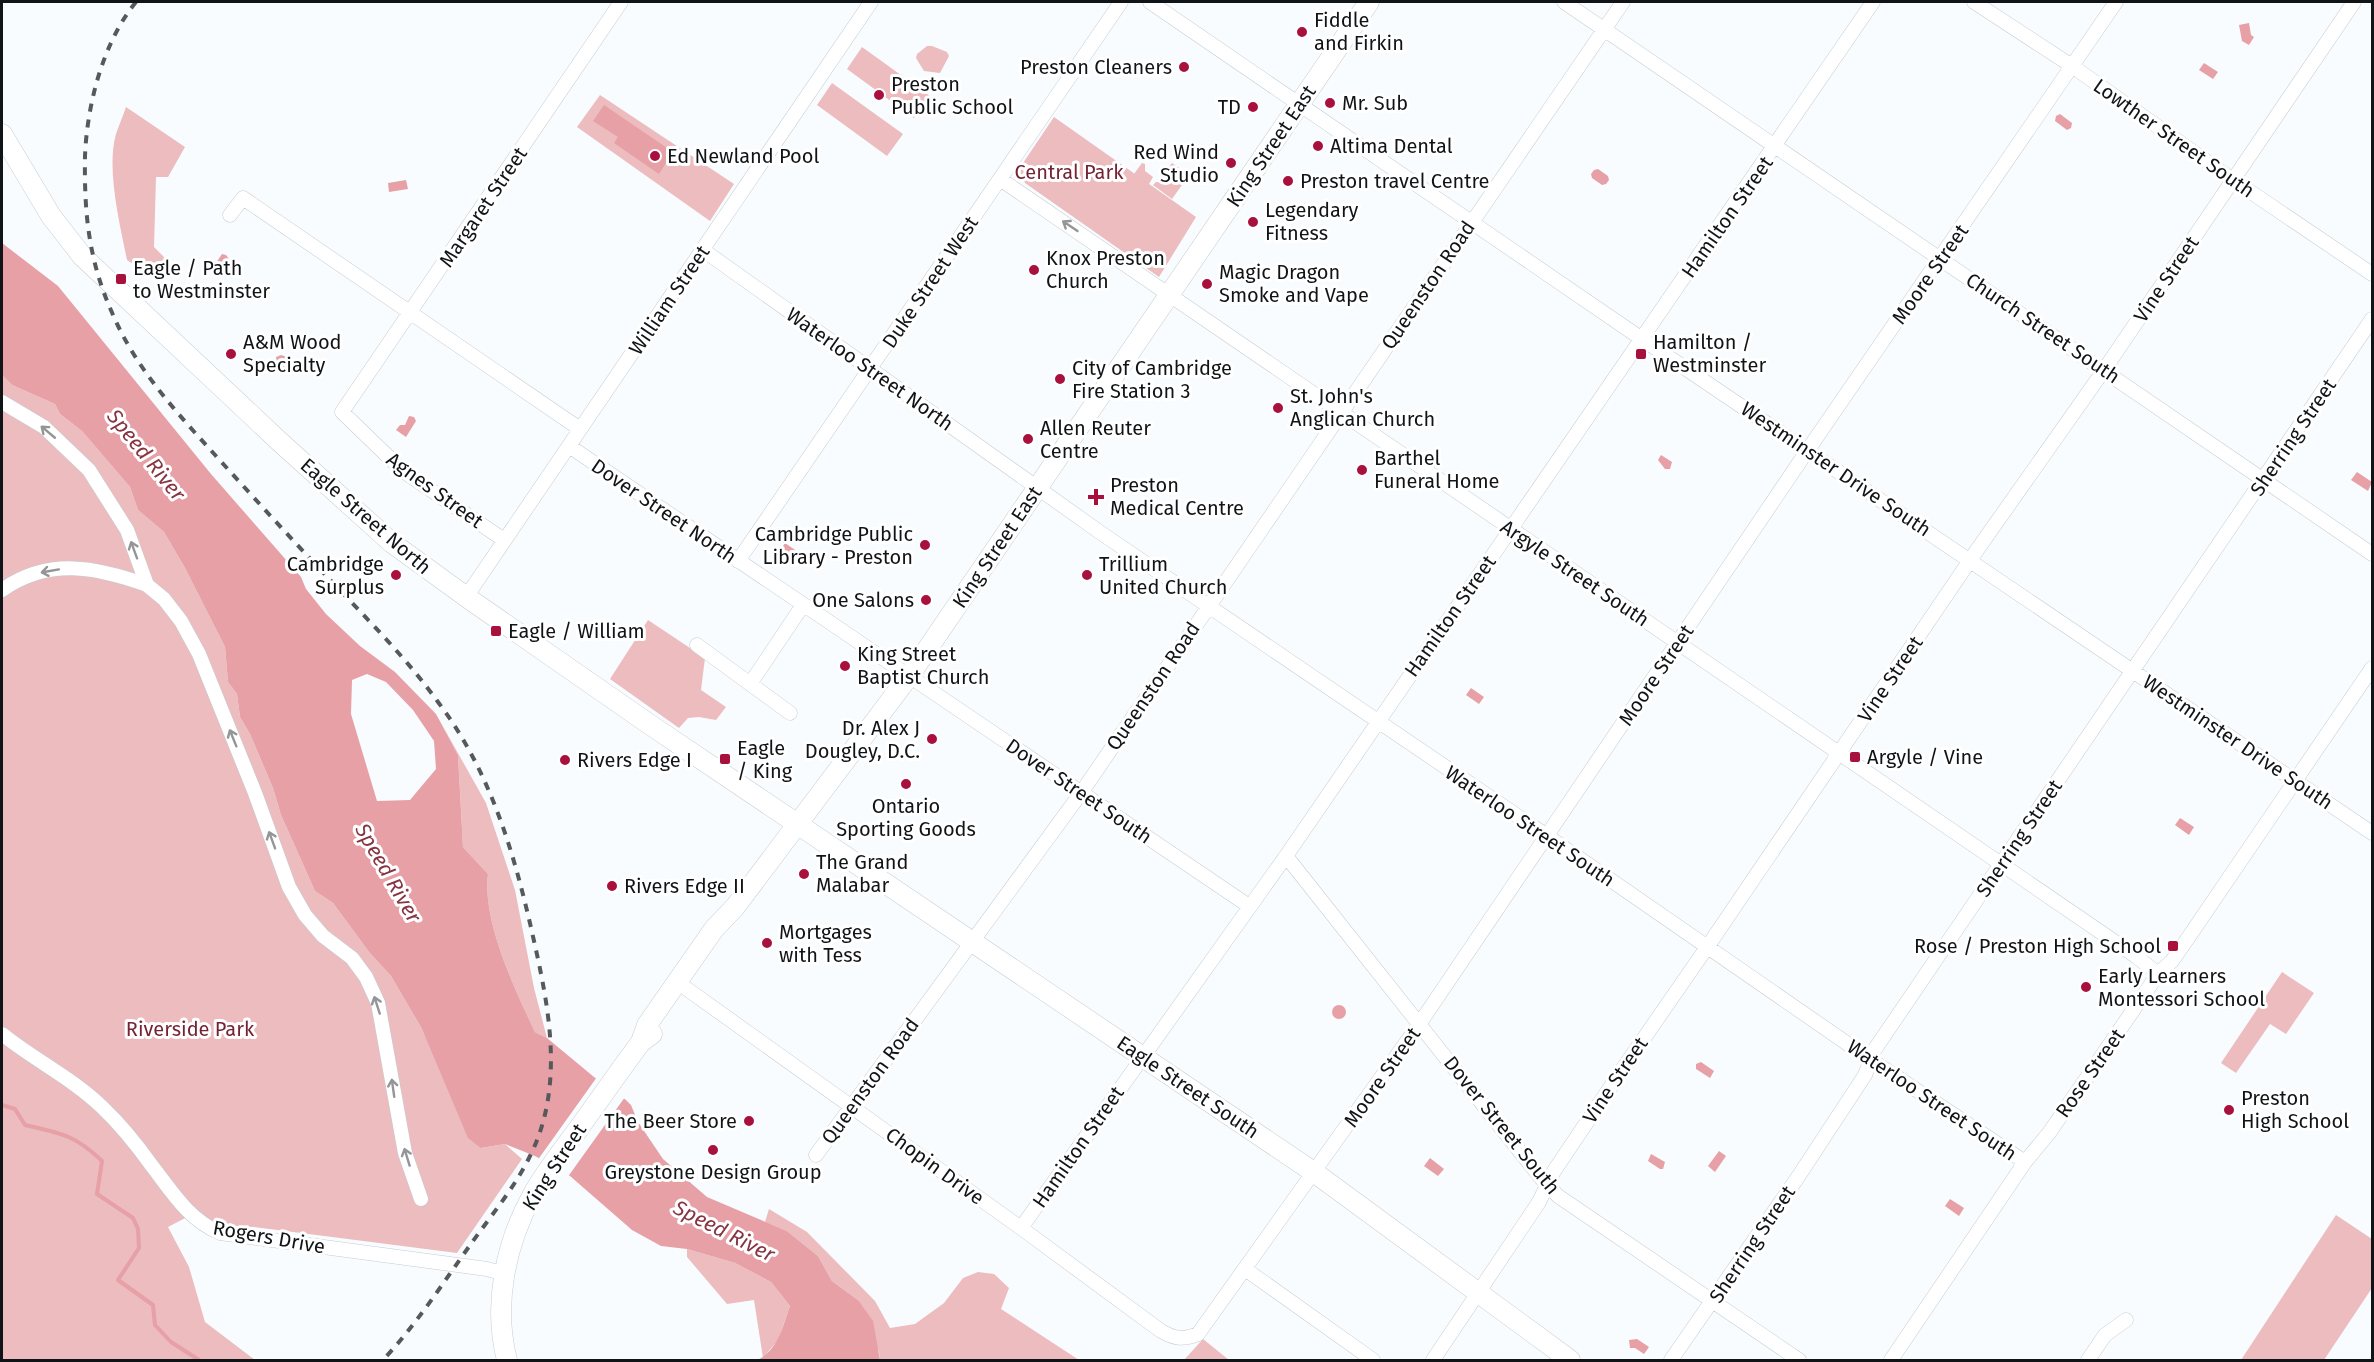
<svg xmlns="http://www.w3.org/2000/svg" width="2374" height="1362" viewBox="0 0 2374 1362" font-family="'Fira Sans',sans-serif">
  <style>
    .green { fill: #ecbcbf }
    .water { fill: #e6a0a6; fill-rule: evenodd }
    .pier { fill: #f8fcfe }
    .lines { fill: none; stroke-linecap: round; stroke-linejoin: round }
    .stream { stroke: #e6a0a6; stroke-width: 4 }
    .street-casing { stroke: #c4cdd2; stroke-width: 15 }
    .secondary-casing { stroke: #c4cdd2; stroke-width: 21 }
    .street { stroke: #fff; stroke-width: 14 }
    .secondary { stroke: #fff; stroke-width: 20 }
    .rail { stroke: #56595b; stroke-width: 4; stroke-dasharray: 8 8; stroke-linecap: butt }
    .oneway { stroke: #949596 }
    .poi-dot { fill: #a8113e; stroke: #fff; stroke-width: 2 }
    .labels { text-anchor: middle; stroke-width: 6; stroke-linejoin: round; paint-order: stroke }
    .poi-label { font-size: 20px; fill: #111416; stroke: #fff; text-anchor: start }
    .street-label { font-size: 20px; fill: #111416; stroke: #fff }
    .park-label { font-size: 20px; fill: #752333; stroke: #fff }
    .water-label { font-size: 21px; font-style: italic; fill: #873441; stroke: #fff }
  </style>
  <rect width="100%" height="100%" fill="#f8fcfe"/>
  <!-- green -->
  <path class="green" d="M 927,46 L 932,46 L 947,52 L 949,56 L 940,73 L 924,71 L 916,58 L 917,54 Z
    M 862,47 L 930,96 L 914,118 L 847,69 Z
    M 832,83 L 903,134 L 887,156 L 817,105 Z
    M 600,95 L 734,184 L 710,221 L 577,127 Z
    M 126,107 L 185,147 L 168,177 L 156,177 L 154,247 L 174,267 L 162,282 L 127,260 C 120,225 106,169 116,134 C 119,125 123,116 126,107 Z
    M 1054,117 L 1196,217 L 1159,277 L 1025,183 L 1020,172 L 1021,166 Z
    M 1142,163 L 1145,164 L 1145,171 L 1153,177 L 1149,184 L 1134,174 Z
    M 1172,163 L 1189,175 L 1172,199 L 1153,185 L 1156,182 L 1164,182 L 1169,174 L 1169,167 Z
    M 2,375 L 12,385 L 55,404 L 60,414 L 82,431 L 130,487 L 138,510 L 164,532 L 185,568 L 225,647 L 228,682 L 237,694 L 240,717 L 250,734 L 273,788 L 281,815 L 315,891 L 333,903 L 369,952 L 391,976 L 422,1029 L 481,1148 L 505,1144 L 522,1159 L 457,1253 L 254,1227 L 221,1225 L 189,1216 L 168,1227 L 189,1267 L 205,1322 L 255,1360 L 2,1360 Z
    M 648,620 L 705,658 L 701,690 L 726,707 L 716,720 L 699,717 L 688,718 L 679,728 L 610,679 Z
    M 436,714 L 486,803 L 515,890 L 534,988 L 547,1038 L 535,1032 C 515,989 482,922 488,874 L 463,847 L 458,755 Z
    M 2282,972 L 2314,993 L 2286,1034 L 2270,1024 L 2236,1073 L 2221,1063 Z
    M 769,1209 L 807,1232 L 875,1301 L 890,1328 L 915,1324 L 944,1303 L 963,1278 L 978,1272 L 994,1274 L 1009,1288 L 1001,1309 L 1079,1360 L 880,1360 L 879,1352 L 858,1300 L 832,1281 L 818,1256 L 787,1231 L 765,1222 Z
    M 2336,1215 L 2372,1239 L 2372,1288 L 2324,1360 L 2241,1360 Z
    M 687,1249 L 735,1263 L 771,1282 L 790,1306 L 778,1340 L 763,1358 L 754,1300 L 727,1304 L 687,1257 Z
    M 1203,1339 L 1229,1360 L 1184,1360 Z"/>
  <!-- water -->
  <path class="water" d="M 2249,23 L 2251,35 L 2254,37 L 2249,45 L 2242,41 L 2239,25 Z
    M 2204,63 L 2218,72 L 2213,79 L 2199,70 Z
    M 604,105 L 673,152 L 659,174 L 614,143 L 618,137 L 593,121 Z
    M 2060,114 L 2072,123 L 2071,128 L 2067,130 L 2055,121 L 2056,116 Z
    M 1598,169 L 1608,176 L 1609,180 L 1606,184 L 1602,185 L 1592,178 L 1591,174 L 1594,170 Z
    M 406,180 L 408,189 L 389,192 L 388,183 Z
    M 2,243 L 58,286 L 211,474 L 301,577 L 306,589 L 326,614 L 360,646 L 395,672 L 436,714 L 458,755 L 463,847 L 488,874 C 482,922 515,989 535,1032 L 547,1038 L 594,1077 L 626,1100 L 631,1105 L 638,1122 L 663,1159 L 707,1197 L 787,1231 L 818,1256 L 832,1281 L 858,1300 L 873,1321 L 880,1360 L 757,1360 C 778,1351 783,1325 790,1306 L 771,1282 L 735,1263 L 687,1249 L 661,1246 L 632,1230 L 570,1176 L 535,1156 L 505,1144 L 481,1148 L 468,1138 L 422,1029 L 391,976 L 369,952 L 333,903 L 315,891 L 281,815 L 273,788 L 250,734 L 240,717 L 237,694 L 228,682 L 225,647 L 185,568 L 164,532 L 138,510 L 130,487 L 82,431 L 60,414 L 55,404 L 12,385 L 2,375 ZM 367,674 L 386,682 L 413,710 L 434,741 L 436,769 L 410,800 L 377,801 L 351,714 L 352,680 Z
    M 222,254 L 226,255 L 229,259 L 219,271 L 214,266 Z
    M 281,355 L 293,359 L 293,365 L 284,367 L 277,362 L 276,357 Z
    M 409,416 L 414,417 L 416,421 L 406,437 L 396,430 L 400,425 L 405,425 Z
    M 1661,455 L 1672,462 L 1670,469 L 1665,469 L 1658,460 Z
    M 2357,472 L 2372,482 L 2368,491 L 2351,480 Z
    M 785,543 L 801,554 L 796,562 L 780,551 Z
    M 1471,688 L 1484,697 L 1479,704 L 1466,695 Z
    M 2180,818 L 2194,827 L 2189,835 L 2175,825 Z
    M1332 1012a7 7 0 1 1 14 0a7 7 0 1 1-14 0Z
    M 1701,1062 L 1714,1071 L 1710,1078 L 1696,1069 L 1696,1064 Z
    M 1719,1151 L 1726,1156 L 1715,1172 L 1708,1166 Z
    M 1651,1154 L 1665,1162 L 1663,1169 L 1660,1169 L 1648,1161 Z
    M 1430,1158 L 1444,1169 L 1438,1176 L 1424,1166 Z
    M 1950,1199 L 1964,1208 L 1959,1216 L 1945,1206 Z
    M 1637,1339 L 1649,1347 L 1644,1354 L 1635,1348 L 1630,1348 L 1629,1340 Z"/>
  <!-- pier -->
  <path class="pier" d="M 597,1077 L 625,1097 L 567,1178 L 537,1161 Z"/>
  <g class="lines">
    <!-- stream -->
    <path class="stream" d="M 2,1105 L 15,1109 L 25,1125 C 61,1133 75,1135 102,1161 L 97,1194 L 133,1218 L 138,1229 L 139,1248 L 118,1280 L 153,1305 L 155,1325 L 171,1342 L 199,1360"/>
    <defs>
      <path id="street" d="M 1150,2 L 1642,339 L 2372,833
        M 1564,2 L 2372,554
        M 1974,2 L 2072,66 L 2233,180 L 2372,274
        M 1000,179 L 2137,957 L 2158,974
        M 230,215 L 243,198 L 580,429
        M 703,250 L 1101,533 L 1547,836 L 1871,1060 L 2025,1162
        M 2,402 L 44,427 L 89,470 L 127,530 L 147,585 L 164,599 L 181,621 L 199,654 L 255,793 L 289,887 L 305,915 L 323,936 L 352,958 L 366,977 L 378,1003 L 405,1153 L 421,1199
        M 569,446 L 1249,906
        M 504,540 L 403,471 L 342,412 L 621,2
        M 738,561 L 1121,2
        M 2,590 C 49,557 96,567 147,585
        M 466,597 L 871,2
        M 697,645 L 790,713
        M 750,684 L 803,605
        M 1286,856 L 1541,1178 L 1558,1196 L 1799,1360
        M 687,989 L 1021,1228 L 1161,1331 C 1175,1339 1183,1340 1198,1334 L 1420,1023 L 1803,457 L 2116,2
        M 2,1034 C 34,1060 72,1078 102,1107 C 121,1125 137,1145 152,1166 C 173,1193 188,1219 220,1233 L 487,1269 L 505,1274
        M 816,1155 L 1081,793 L 1623,2
        M 1021,1228 L 1286,856 L 1873,2
        M 1245,1269 L 1373,1360
        M 1433,1360 L 1539,1202 L 1554,1171 L 1624,1067 L 1712,940 L 1977,550 L 2104,370 L 2354,2
        M 1671,1360 L 1798,1177 L 1865,1075 L 1875,1049 L 2372,319
        M 1891,1360 L 2025,1162 L 2049,1133 L 2158,974 L 2172,961 L 2188,938 L 2372,668
        M 2088,1360 L 2105,1335 L 2126,1320"/>
      <path id="secondary" d="M 2,134 L 51,216 L 82,256 L 280,442 L 392,543 L 472,601 L 649,724 L 1315,1173 L 1570,1360
        M 641,1042 L 647,1025 L 714,929 L 735,907 L 909,676 L 1369,2
        M 507,1360 C 493,1306 505,1245 532,1196 C 545,1172 563,1150 579,1128 C 600,1099 620,1070 641,1042 L 652,1034"/>
    </defs>
    <!-- street casing -->
    <use href="#street" class="street-casing"/>
    <!-- secondary casing -->
    <use href="#secondary" class="secondary-casing"/>
    <!-- street -->
    <use href="#street" class="street"/>
    <!-- secondary -->
    <use href="#secondary" class="secondary"/>
    <!-- rail -->
    <path class="rail" d="M 136,2 C 103,42 87,105 85,156 C 84,215 89,263 114,317 C 137,370 178,414 216,456 C 255,499 294,542 334,584 C 370,622 407,659 438,702 C 491,772 515,855 534,941 C 550,1012 564,1088 530,1156 C 514,1189 489,1218 468,1248 C 441,1286 415,1326 383,1360"/>
  </g>
  <!-- one-way arrows -->
  <defs><path id="oneway-shaft" d="M-6 0H5M1.5-3L5.5 0L1.5 3" fill="none" stroke-width="1.6" stroke-linecap="round" stroke-linejoin="round" transform="scale(1.5)"/></defs>
  <g class="oneway">
    <use href="#oneway-shaft" transform="translate(1070 226) rotate(-146)"/>
    <use href="#oneway-shaft" transform="translate(48 432) rotate(-140)"/>
    <use href="#oneway-shaft" transform="translate(134 550) rotate(-110)"/>
    <use href="#oneway-shaft" transform="translate(50 571) rotate(170)"/>
    <use href="#oneway-shaft" transform="translate(233 738) rotate(-112)"/>
    <use href="#oneway-shaft" transform="translate(272 840) rotate(-110)"/>
    <use href="#oneway-shaft" transform="translate(377 1005) rotate(-108)"/>
    <use href="#oneway-shaft" transform="translate(393 1088) rotate(-98)"/>
    <use href="#oneway-shaft" transform="translate(407 1157) rotate(-107)"/>
  </g>
  <!-- markers -->
  <g class="poi-dot">
    <circle cx="1302" cy="32" r="6"/>
    <circle cx="1184" cy="67" r="6"/>
    <circle cx="879" cy="95" r="6"/>
    <circle cx="1330" cy="103" r="6"/>
    <circle cx="1253" cy="107" r="6"/>
    <circle cx="1318" cy="146" r="6"/>
    <circle cx="655" cy="156" r="6"/>
    <circle cx="1231" cy="163" r="6"/>
    <circle cx="1288" cy="181" r="6"/>
    <circle cx="1253" cy="222" r="6"/>
    <circle cx="1034" cy="270" r="6"/>
    <rect x="115" y="273" width="12" height="12" rx="3"/>
    <circle cx="1207" cy="284" r="6"/>
    <circle cx="231" cy="354" r="6"/>
    <rect x="1635" y="348" width="12" height="12" rx="3"/>
    <circle cx="1060" cy="379" r="6"/>
    <circle cx="1278" cy="408" r="6"/>
    <circle cx="1028" cy="439" r="6"/>
    <circle cx="1362" cy="470" r="6"/>
    <path d="M1093 488h6v6h6v6h-6v6h-6v-6h-6v-6h6z"/>
    <circle cx="925" cy="545" r="6"/>
    <circle cx="396" cy="575" r="6"/>
    <circle cx="1087" cy="575" r="6"/>
    <circle cx="926" cy="600" r="6"/>
    <rect x="490" y="625" width="12" height="12" rx="3"/>
    <circle cx="845" cy="666" r="6"/>
    <circle cx="932" cy="739" r="6"/>
    <rect x="1849" y="751" width="12" height="12" rx="3"/>
    <rect x="719" y="753" width="12" height="12" rx="3"/>
    <circle cx="565" cy="760" r="6"/>
    <circle cx="906" cy="784" r="6"/>
    <circle cx="804" cy="874" r="6"/>
    <circle cx="612" cy="886" r="6"/>
    <circle cx="767" cy="943" r="6"/>
    <rect x="2167" y="940" width="12" height="12" rx="3"/>
    <circle cx="2086" cy="987" r="6"/>
    <circle cx="2229" cy="1110" r="6"/>
    <circle cx="749" cy="1121" r="6"/>
    <circle cx="713" cy="1150" r="6"/>
  </g>
  <g class="labels">
    <!-- poi labels -->
    <g class="poi-label">
      <text x="1314" y="27">Fiddle<tspan x="1314" dy="23">and Firkin</tspan></text>
      <text x="1172" y="74" text-anchor="end">Preston Cleaners</text>
      <text x="891" y="91">Preston<tspan x="891" dy="23">Public School</tspan></text>
      <text x="1342" y="110">Mr. Sub</text>
      <text x="1241" y="114" text-anchor="end">TD</text>
      <text x="1330" y="153">Altima Dental</text>
      <text x="1219" y="159" text-anchor="end">Red Wind<tspan x="1219" dy="23">Studio</tspan></text>
      <text x="667" y="163">Ed Newland Pool</text>
      <text x="1300" y="188">Preston travel Centre</text>
      <text x="1265" y="217">Legendary<tspan x="1265" dy="23">Fitness</tspan></text>
      <text x="1046" y="265">Knox Preston<tspan x="1046" dy="23">Church</tspan></text>
      <text x="133" y="275">Eagle / Path<tspan x="133" dy="23">to Westminster</tspan></text>
      <text x="1219" y="279">Magic Dragon<tspan x="1219" dy="23">Smoke and Vape</tspan></text>
      <text x="243" y="349">A&amp;M Wood<tspan x="243" dy="23">Specialty</tspan></text>
      <text x="1653" y="349">Hamilton /<tspan x="1653" dy="23">Westminster</tspan></text>
      <text x="1072" y="375">City of Cambridge<tspan x="1072" dy="23">Fire Station 3</tspan></text>
      <text x="1290" y="403">St. John's<tspan x="1290" dy="23">Anglican Church</tspan></text>
      <text x="1040" y="435">Allen Reuter<tspan x="1040" dy="23">Centre</tspan></text>
      <text x="1374" y="465">Barthel<tspan x="1374" dy="23">Funeral Home</tspan></text>
      <text x="1110" y="492">Preston<tspan x="1110" dy="23">Medical Centre</tspan></text>
      <text x="913" y="541" text-anchor="end">Cambridge Public<tspan x="913" dy="23">Library - Preston</tspan></text>
      <text x="384" y="571" text-anchor="end">Cambridge<tspan x="384" dy="23">Surplus</tspan></text>
      <text x="1099" y="571">Trillium<tspan x="1099" dy="23">United Church</tspan></text>
      <text x="914" y="607" text-anchor="end">One Salons</text>
      <text x="508" y="638">Eagle / William</text>
      <text x="857" y="661">King Street<tspan x="857" dy="23">Baptist Church</tspan></text>
      <text x="920" y="735" text-anchor="end">Dr. Alex J<tspan x="920" dy="23">Dougley, D.C.</tspan></text>
      <text x="737" y="755">Eagle<tspan x="737" dy="23">/ King</tspan></text>
      <text x="1867" y="764">Argyle / Vine</text>
      <text x="577" y="767">Rivers Edge I</text>
      <text x="906" y="813" text-anchor="middle">Ontario<tspan x="906" dy="23">Sporting Goods</tspan></text>
      <text x="816" y="869">The Grand<tspan x="816" dy="23">Malabar</tspan></text>
      <text x="624" y="893">Rivers Edge II</text>
      <text x="779" y="939">Mortgages<tspan x="779" dy="23">with Tess</tspan></text>
      <text x="2161" y="953" text-anchor="end">Rose / Preston High School</text>
      <text x="2098" y="983">Early Learners<tspan x="2098" dy="23">Montessori School</tspan></text>
      <text x="2241" y="1105">Preston<tspan x="2241" dy="23">High School</tspan></text>
      <text x="737" y="1128" text-anchor="end">The Beer Store</text>
      <text x="713" y="1179" text-anchor="middle">Greystone Design Group</text>
    </g>
    <!-- street labels -->
    <g class="street-label">
      <text transform="translate(2174 138) rotate(35)" y="7">Lowther Street South</text>
      <text transform="translate(1271 146) rotate(-56)" y="7">King Street East</text>
      <text transform="translate(483 207) rotate(-56)" y="7">Margaret Street</text>
      <text transform="translate(1727 217) rotate(-55)" y="7">Hamilton Street</text>
      <text transform="translate(1930 274) rotate(-55)" y="7">Moore Street</text>
      <text transform="translate(2166 279) rotate(-56)" y="7">Vine Street</text>
      <text transform="translate(930 282) rotate(-56)" y="7">Duke Street West</text>
      <text transform="translate(1428 285) rotate(-56)" y="7">Queenston Road</text>
      <text transform="translate(669 300) rotate(-56)" y="7">William Street</text>
      <text transform="translate(2043 328) rotate(34)" y="7">Church Street South</text>
      <text transform="translate(870 369) rotate(35)" y="7">Waterloo Street North</text>
      <text transform="translate(2293 437) rotate(-56)" y="7">Sherring Street</text>
      <text transform="translate(1836 469) rotate(34)" y="7">Westminster Drive South</text>
      <text transform="translate(435 490) rotate(36)" y="7">Agnes Street</text>
      <text transform="translate(664 511) rotate(34)" y="7">Dover Street North</text>
      <text transform="translate(366 516) rotate(41)" y="7">Eagle Street North</text>
      <text transform="translate(997 547) rotate(-56)" y="7">King Street East</text>
      <text transform="translate(1575 573) rotate(34)" y="7">Argyle Street South</text>
      <text transform="translate(1450 616) rotate(-55)" y="7">Hamilton Street</text>
      <text transform="translate(1656 675) rotate(-56)" y="7">Moore Street</text>
      <text transform="translate(1890 679) rotate(-56)" y="7">Vine Street</text>
      <text transform="translate(1153 686) rotate(-56)" y="7">Queenston Road</text>
      <text transform="translate(2238 742) rotate(34)" y="7">Westminster Drive South</text>
      <text transform="translate(1079 791) rotate(34)" y="7">Dover Street South</text>
      <text transform="translate(1530 826) rotate(34)" y="7">Waterloo Street South</text>
      <text transform="translate(2019 838) rotate(-56)" y="7">Sherring Street</text>
      <text transform="translate(2090 1073) rotate(-55)" y="7">Rose Street</text>
      <text transform="translate(1382 1077) rotate(-55)" y="7">Moore Street</text>
      <text transform="translate(1615 1080) rotate(-56)" y="7">Vine Street</text>
      <text transform="translate(870 1081) rotate(-54)" y="7">Queenston Road</text>
      <text transform="translate(1188 1087) rotate(34)" y="7">Eagle Street South</text>
      <text transform="translate(1932 1100) rotate(34)" y="7">Waterloo Street South</text>
      <text transform="translate(1502 1125) rotate(51)" y="7">Dover Street South</text>
      <text transform="translate(1078 1147) rotate(-55)" y="7">Hamilton Street</text>
      <text transform="translate(935 1166) rotate(36)" y="7">Chopin Drive</text>
      <text transform="translate(554 1167) rotate(-57)" y="7">King Street</text>
      <text transform="translate(269 1237) rotate(10)" y="7">Rogers Drive</text>
      <text transform="translate(1752 1244) rotate(-56)" y="7">Sherring Street</text>
    </g>
    <!-- park labels -->
    <g class="park-label">
      <text x="1069" y="179">Central Park</text>
      <text x="190" y="1036">Riverside Park</text>
    </g>
    <!-- water labels -->
    <g class="water-label">
      <text transform="translate(146 455) rotate(51)" y="7">Speed River</text>
      <text transform="translate(388 873) rotate(60)" y="7">Speed River</text>
      <text transform="translate(724 1231) rotate(27)" y="7">Speed River</text>
    </g>
  </g>
  <!-- border -->
  <rect width="2374" height="1362" fill="none" stroke="#111416" stroke-width="6"/>
</svg>
